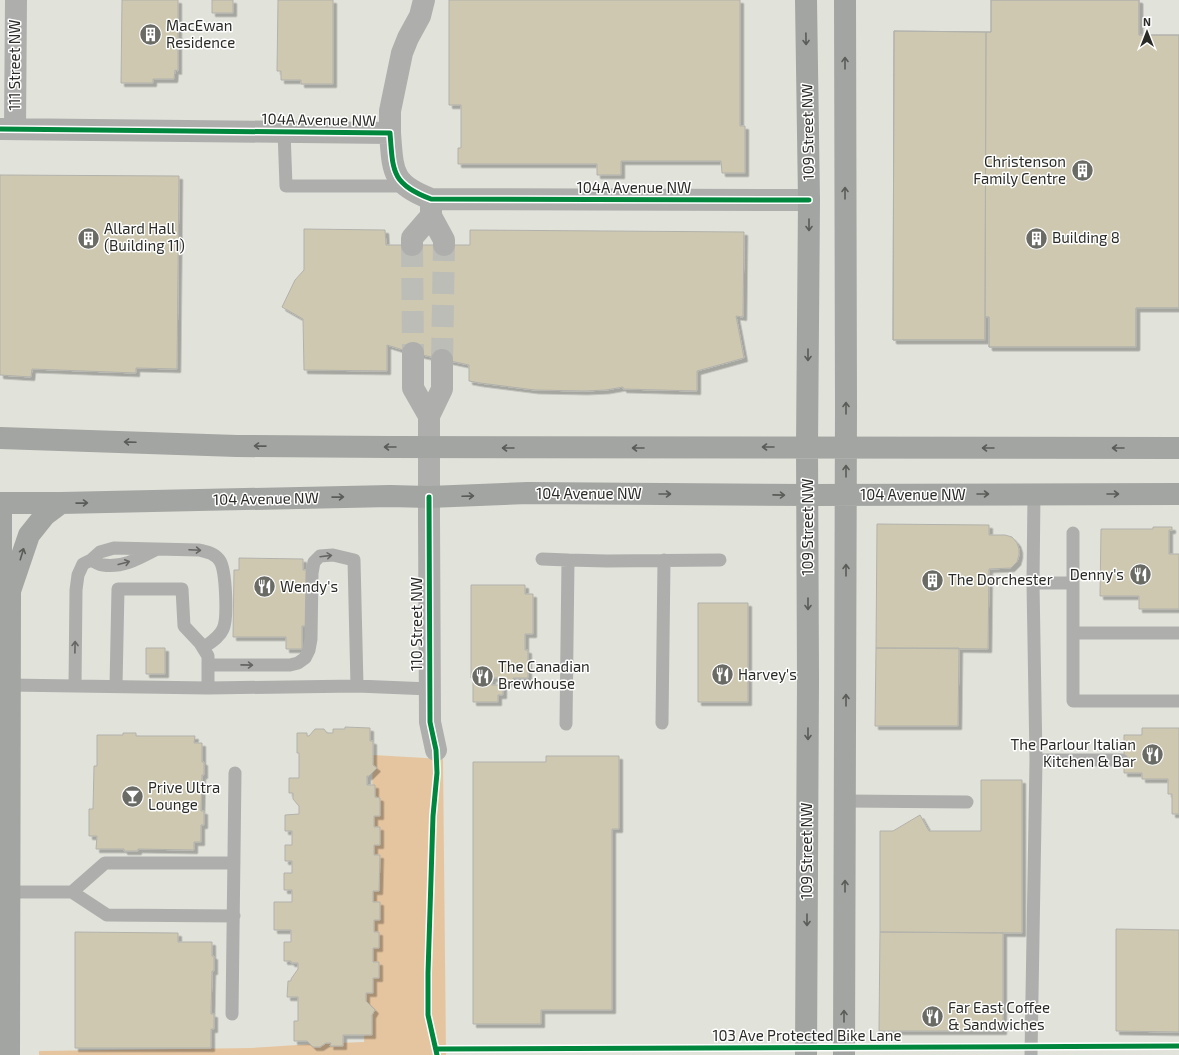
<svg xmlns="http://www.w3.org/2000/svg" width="1179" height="1055" viewBox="0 0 1179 1055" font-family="'Exo 2',sans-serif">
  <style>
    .green { fill: #e5c5a0 }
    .building { fill: #cec8b0; stroke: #b2b2ac; filter: url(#shadow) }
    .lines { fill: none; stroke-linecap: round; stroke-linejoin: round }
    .street-tunnel { stroke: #bcbdb6; stroke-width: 22; stroke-dasharray: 22 11; stroke-linecap: butt }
    .lane { stroke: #aeafad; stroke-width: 13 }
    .street { stroke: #aeafad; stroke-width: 22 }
    .secondary { stroke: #a3a5a2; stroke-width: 22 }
    .cycleway-casing { stroke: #fff; stroke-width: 8 }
    .cycleway { stroke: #00873e; stroke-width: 5 }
    .oneway { stroke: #5a5c58 }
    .oneway2 { stroke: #656663 }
    .labels { text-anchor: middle; stroke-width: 3; stroke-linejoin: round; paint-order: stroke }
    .poi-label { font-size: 15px; fill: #2a2b26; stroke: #fff; text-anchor: start }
    .street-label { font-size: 15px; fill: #2a2b26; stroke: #fff }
  </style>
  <defs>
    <filter id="shadow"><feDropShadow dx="3.5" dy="3.5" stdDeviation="0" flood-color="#0004"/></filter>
  </defs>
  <rect width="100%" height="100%" fill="#e1e2da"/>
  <!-- green -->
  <path class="green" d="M 373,755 L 443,759 L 446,1055 L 39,1055 L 39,1051 L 252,1048 L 313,1044 L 364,1042 L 367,983 Z"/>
  <!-- building -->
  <path class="building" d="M 122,0 L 178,0 L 178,71 L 175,70 L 174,79 L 153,79 L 153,83 L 121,83 Z
    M 212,0 L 233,0 L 233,13 L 212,13 Z
    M 278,0 L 333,0 L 333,84 L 301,84 L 301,80 L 281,80 L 281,71 L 277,71 Z
    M 449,0 L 740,0 L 740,126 L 745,126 L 745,173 L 722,173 L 721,161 L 621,161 L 621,175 L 597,175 L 597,164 L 458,164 L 458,148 L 461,148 L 461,105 L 449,105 Z
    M 991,0 L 1139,0 L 1139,35 L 1179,35 L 1179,308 L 1136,308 L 1136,347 L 989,347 L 989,317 L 985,317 L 986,32 L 991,32 Z
    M 991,0 L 1139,0 L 1139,35 L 1179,35 L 1179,308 L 1136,308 L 1136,347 L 989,347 L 989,317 L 985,317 L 985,340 L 893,340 L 894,31 L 991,32 Z
    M 894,31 L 986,32 L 985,340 L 893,340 Z
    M 0,175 L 179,176 L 177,369 L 136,368 L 136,373 L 32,369 L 31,377 L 0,375 Z
    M 304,229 L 385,230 L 386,245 L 470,245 L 470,230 L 744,232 L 743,317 L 736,316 L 744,358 L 697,371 L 697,391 L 623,389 L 623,387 L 606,390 L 584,391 L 535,390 L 480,383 L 469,381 L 469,365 L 413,353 L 387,345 L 387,371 L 304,370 L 303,319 L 282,307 L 295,280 L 304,270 Z
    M 877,524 L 989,525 L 989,535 L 1005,535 L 1012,537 L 1017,543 L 1019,549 L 1019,555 L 1017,562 L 1011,568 L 989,569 L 988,649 L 876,648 Z
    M 1153,527 L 1172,527 L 1172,530 L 1169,530 L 1169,554 L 1179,554 L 1179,609 L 1139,609 L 1139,596 L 1100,596 L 1101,529 L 1153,529 Z
    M 239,558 L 303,559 L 303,570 L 307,570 L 307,626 L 302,626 L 302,649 L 286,649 L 286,637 L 233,637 L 234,570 L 239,570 Z
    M 471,585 L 525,585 L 525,594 L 533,594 L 533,634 L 525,634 L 525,650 L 528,650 L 528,678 L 513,678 L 513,683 L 504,683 L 504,678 L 492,678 L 492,685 L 503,685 L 503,695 L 498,695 L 498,702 L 473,702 L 473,678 L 471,678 Z
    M 698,603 L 748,603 L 748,702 L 698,702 Z
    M 146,648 L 165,648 L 165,674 L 146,674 Z
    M 876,648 L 959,648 L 958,726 L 875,726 Z
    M 345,727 L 370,728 L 370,741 L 373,741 L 373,765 L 377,768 L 369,776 L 367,776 L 367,785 L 375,785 L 375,797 L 380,798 L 380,816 L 374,816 L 374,827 L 380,827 L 380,845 L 374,845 L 374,855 L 380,855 L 379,891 L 373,891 L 373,902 L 380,902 L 380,920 L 374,920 L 374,932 L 379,932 L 379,948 L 373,948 L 373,962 L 379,962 L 379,978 L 373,978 L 373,993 L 366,993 L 366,1001 L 375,1010 L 372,1015 L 372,1035 L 343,1035 L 343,1046 L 330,1046 L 331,1043 L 326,1043 L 320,1047 L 313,1047 L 307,1041 L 294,1041 L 294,1021 L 298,1021 L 298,997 L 287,997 L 288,981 L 291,981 L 291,979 L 298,969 L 298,963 L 291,963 L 291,961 L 284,961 L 284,942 L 291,942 L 291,930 L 274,930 L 274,902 L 292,902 L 292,890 L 284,890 L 284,873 L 292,873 L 292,861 L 285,861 L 285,845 L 292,845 L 292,831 L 285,831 L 285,815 L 299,814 L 299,806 L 293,799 L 293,793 L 289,793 L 289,778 L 299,778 L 299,753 L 297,753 L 297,733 L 307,733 L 307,736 L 309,736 L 315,729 L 324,729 L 327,733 L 333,733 L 333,729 L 345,729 Z
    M 1142,728 L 1179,728 L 1179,814 L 1172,814 L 1172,794 L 1168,794 L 1168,779 L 1142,779 L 1142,773 L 1124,773 L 1124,735 L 1142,735 Z
    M 123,733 L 136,733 L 136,736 L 195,736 L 194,743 L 202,743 L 202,762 L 204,762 L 204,775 L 202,775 L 201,811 L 204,811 L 204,825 L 201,825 L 201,842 L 194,842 L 194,850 L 138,849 L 138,851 L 124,851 L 124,849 L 96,849 L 97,836 L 89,836 L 89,809 L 93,809 L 94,766 L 97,766 L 97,735 L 123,735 Z
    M 546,756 L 619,756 L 619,829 L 612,829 L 612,1010 L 541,1010 L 541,1024 L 473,1024 L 473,762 L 546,762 Z
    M 981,780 L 1022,780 L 1022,933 L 880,932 L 880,831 L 893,831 L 920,815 L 929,831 L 981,831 Z
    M 1116,929 L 1179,930 L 1179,1032 L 1116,1031 Z
    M 75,932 L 178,933 L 178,942 L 212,942 L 212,956 L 214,956 L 214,971 L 212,971 L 211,1014 L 214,1014 L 214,1029 L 211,1029 L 211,1048 L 75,1048 Z
    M 880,932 L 1003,933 L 1003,1031 L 879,1031 Z"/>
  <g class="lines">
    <!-- street-tunnel -->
    <path class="street-tunnel" d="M 412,245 L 413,353
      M 442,360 L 444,245"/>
    <!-- lane -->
    <path class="lane" d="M 284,131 L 286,186 L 405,186
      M 1073,533 L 1073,583
      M 542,559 L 568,560
      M 91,560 C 95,562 99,565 103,565 C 122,568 138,559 155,550
      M 1033,583 L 1073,583 L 1073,701 L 1179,701
      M 1073,633 L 1179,633
      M 208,665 L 290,665 L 298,663 L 305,658 L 309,650 L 311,639 L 312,573 L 314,562 L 320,556 L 333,555 L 354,560 L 357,686
      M 9,685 L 208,688 L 357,686 L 430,689
      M 75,686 L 76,590 L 78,575 L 83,564 L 91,560 L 100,552 L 114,548 L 199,550 C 207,552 215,553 220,561 C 226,571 228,619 223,629 C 219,638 211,642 203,648
      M 116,686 L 118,589 L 182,589 L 184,626 L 200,643 L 208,656 L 208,688
      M 662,723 L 664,560
      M 566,724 L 568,560 L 607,561 L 720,560
      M 1036,760 L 1122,760
      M 846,801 L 967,802
      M 9,892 L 72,892 L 105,863 L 234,863
      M 72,892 L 107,915 L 234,916
      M 232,1014 L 235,773
      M 1031,1055 L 1036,760 L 1033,583 L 1034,494"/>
    <!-- street -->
    <path class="street" d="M 0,129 L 390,133 C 393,171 391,184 431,199 L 809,200
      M 15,129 L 16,0
      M 390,133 L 390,111 L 402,53 L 408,38 L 420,16 L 424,0
      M 431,199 L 431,216 L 444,240 L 444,245
      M 412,245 L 412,238 L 431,216
      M 413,353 L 413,388 L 429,416
      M 436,750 L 430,722 L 429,519 L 429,416 L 442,389 L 442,360"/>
    <!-- secondary -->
    <path class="secondary" d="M 806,0 L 809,200 L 807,447 L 808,679 L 806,1055
      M 0,438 L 237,446 L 389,447 L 1179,448
      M 0,503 L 61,503 L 390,496 L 429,497 L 528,493 L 808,495 L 1179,494
      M 1,503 L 1,557 L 10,591 L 9,1055
      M 10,591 L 29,535 L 45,515 L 61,503
      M 844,1055 L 846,407 L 845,0"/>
    <defs>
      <path id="cycleway" d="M 0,129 L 390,133 C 393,171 391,184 431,199 L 809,200
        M 429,497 L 430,722 L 436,750 L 437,773 L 433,816 L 428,973 L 428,1015 L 437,1055
        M 436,1049 L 1179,1046"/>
    </defs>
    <!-- cycleway casing -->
    <use href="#cycleway" class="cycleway-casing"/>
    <!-- cycleway -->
    <use href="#cycleway" class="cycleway"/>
  </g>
  <!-- one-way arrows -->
  <defs><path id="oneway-shaft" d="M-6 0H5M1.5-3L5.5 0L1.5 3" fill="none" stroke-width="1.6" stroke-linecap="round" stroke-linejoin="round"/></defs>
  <g class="oneway">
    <use href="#oneway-shaft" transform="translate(806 39) rotate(89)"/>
    <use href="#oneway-shaft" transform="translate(845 63) rotate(-90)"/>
    <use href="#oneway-shaft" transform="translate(845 193) rotate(-90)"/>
    <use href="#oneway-shaft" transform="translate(809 225) rotate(90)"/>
    <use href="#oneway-shaft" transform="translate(808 355) rotate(90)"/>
    <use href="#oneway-shaft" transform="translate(846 408) rotate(-90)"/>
    <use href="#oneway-shaft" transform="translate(130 442) rotate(-178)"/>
    <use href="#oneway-shaft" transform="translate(260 446) rotate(-179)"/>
    <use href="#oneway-shaft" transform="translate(390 447) rotate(-180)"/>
    <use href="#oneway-shaft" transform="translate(768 447) rotate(180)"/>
    <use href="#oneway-shaft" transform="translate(508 448) rotate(-180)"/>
    <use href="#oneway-shaft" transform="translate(638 448) rotate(-180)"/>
    <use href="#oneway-shaft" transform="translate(988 448) rotate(-180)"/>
    <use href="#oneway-shaft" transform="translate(1118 448) rotate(-180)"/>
    <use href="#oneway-shaft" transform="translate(846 471) rotate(-90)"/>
    <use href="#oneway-shaft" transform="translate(665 494)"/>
    <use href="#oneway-shaft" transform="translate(983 494)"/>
    <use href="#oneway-shaft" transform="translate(1113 494)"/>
    <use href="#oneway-shaft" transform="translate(779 495) rotate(1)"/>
    <use href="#oneway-shaft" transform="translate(468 496) rotate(-2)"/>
    <use href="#oneway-shaft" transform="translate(338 497) rotate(-1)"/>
    <use href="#oneway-shaft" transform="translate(82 503) rotate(-1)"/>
    <use href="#oneway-shaft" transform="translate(22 554) rotate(-73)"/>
    <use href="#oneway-shaft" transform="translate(846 570) rotate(-90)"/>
    <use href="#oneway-shaft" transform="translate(808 604) rotate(90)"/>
    <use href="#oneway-shaft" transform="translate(846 700) rotate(-90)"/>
    <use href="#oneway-shaft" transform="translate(808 734) rotate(90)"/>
    <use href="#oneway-shaft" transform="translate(845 886) rotate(-90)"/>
    <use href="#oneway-shaft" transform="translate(807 920) rotate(90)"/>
    <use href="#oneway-shaft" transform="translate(844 1016) rotate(-90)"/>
  </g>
  <g class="oneway2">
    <use href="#oneway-shaft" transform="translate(195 550) rotate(3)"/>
    <use href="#oneway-shaft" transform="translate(326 556) rotate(-7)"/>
    <use href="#oneway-shaft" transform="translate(124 563) rotate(-15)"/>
    <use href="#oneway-shaft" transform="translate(75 647) rotate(-89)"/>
    <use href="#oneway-shaft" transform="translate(247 665) rotate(1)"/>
  </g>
  <!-- icons -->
  <defs>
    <symbol id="building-disc" viewBox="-11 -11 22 22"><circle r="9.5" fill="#6a6b65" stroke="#fff"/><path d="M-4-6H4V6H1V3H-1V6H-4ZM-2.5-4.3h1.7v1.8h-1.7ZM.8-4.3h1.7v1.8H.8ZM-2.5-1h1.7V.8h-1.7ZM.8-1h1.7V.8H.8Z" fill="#fff"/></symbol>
    <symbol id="restaurant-disc" viewBox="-11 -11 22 22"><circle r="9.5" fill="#6a6b65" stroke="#fff"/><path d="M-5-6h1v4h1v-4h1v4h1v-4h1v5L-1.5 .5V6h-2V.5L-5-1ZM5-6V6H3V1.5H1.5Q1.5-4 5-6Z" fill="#fff"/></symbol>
    <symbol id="bar-disc" viewBox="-11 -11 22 22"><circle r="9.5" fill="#6a6b65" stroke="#fff"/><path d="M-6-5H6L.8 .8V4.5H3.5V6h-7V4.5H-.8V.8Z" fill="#fff"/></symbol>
  </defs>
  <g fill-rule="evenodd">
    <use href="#building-disc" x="138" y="22" width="25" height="25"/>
    <use href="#building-disc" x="1070" y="158" width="25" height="25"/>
    <use href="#building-disc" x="76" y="226" width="25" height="25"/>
    <use href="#building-disc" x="1024" y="226" width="25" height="25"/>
    <use href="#restaurant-disc" x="1128" y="562" width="25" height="25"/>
    <use href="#building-disc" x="920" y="568" width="25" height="25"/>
    <use href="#restaurant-disc" x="252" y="574" width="25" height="25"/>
    <use href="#restaurant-disc" x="710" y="662" width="25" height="25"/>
    <use href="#restaurant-disc" x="470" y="664" width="25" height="25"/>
    <use href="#restaurant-disc" x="1140" y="742" width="25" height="25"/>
    <use href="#bar-disc" x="120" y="784" width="25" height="25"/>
    <use href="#restaurant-disc" x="920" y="1004" width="25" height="25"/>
  </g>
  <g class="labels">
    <!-- poi labels -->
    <g class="poi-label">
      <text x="166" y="31">MacEwan<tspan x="166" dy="17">Residence</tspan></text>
      <text x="1066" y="167" text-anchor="end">Christenson<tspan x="1066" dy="17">Family Centre</tspan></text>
      <text x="104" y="234">Allard Hall<tspan x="104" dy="17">(Building 11)</tspan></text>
      <text x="1052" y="243">Building 8</text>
      <text x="1124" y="580" text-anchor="end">Denny's</text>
      <text x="948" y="585">The Dorchester</text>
      <text x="280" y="592">Wendy's</text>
      <text x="498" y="672">The Canadian<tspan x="498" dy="17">Brewhouse</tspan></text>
      <text x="738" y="680">Harvey's</text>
      <text x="1136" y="750" text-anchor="end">The Parlour Italian<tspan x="1136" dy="17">Kitchen &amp; Bar</tspan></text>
      <text x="148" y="793">Prive Ultra<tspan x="148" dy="17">Lounge</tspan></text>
      <text x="948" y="1013">Far East Coffee<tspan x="948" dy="17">&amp; Sandwiches</tspan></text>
    </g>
    <!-- street labels -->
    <g class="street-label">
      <text transform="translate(15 65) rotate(-90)" y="5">111 Street NW</text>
      <text transform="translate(319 120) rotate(1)" y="5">104A Avenue NW</text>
      <text transform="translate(808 132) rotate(-91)" y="5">109 Street NW</text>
      <text x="634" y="193">104A Avenue NW</text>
      <text x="589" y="499">104 Avenue NW</text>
      <text x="913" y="500">104 Avenue NW</text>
      <text transform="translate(266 499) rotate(-1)" y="5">104 Avenue NW</text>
      <text transform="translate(808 527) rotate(-90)" y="5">109 Street NW</text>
      <text transform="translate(417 624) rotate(-90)" y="5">110 Street NW</text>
      <text transform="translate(807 851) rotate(-90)" y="5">109 Street NW</text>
      <text x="807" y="1041">103 Ave Protected Bike Lane</text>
    </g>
  </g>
  <!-- north arrow -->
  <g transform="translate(1147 32)" stroke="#ffffff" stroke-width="3" paint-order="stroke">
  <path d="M0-3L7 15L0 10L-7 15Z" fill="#2a2b26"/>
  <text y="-6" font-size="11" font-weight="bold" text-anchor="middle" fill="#2a2b26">N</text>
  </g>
</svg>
